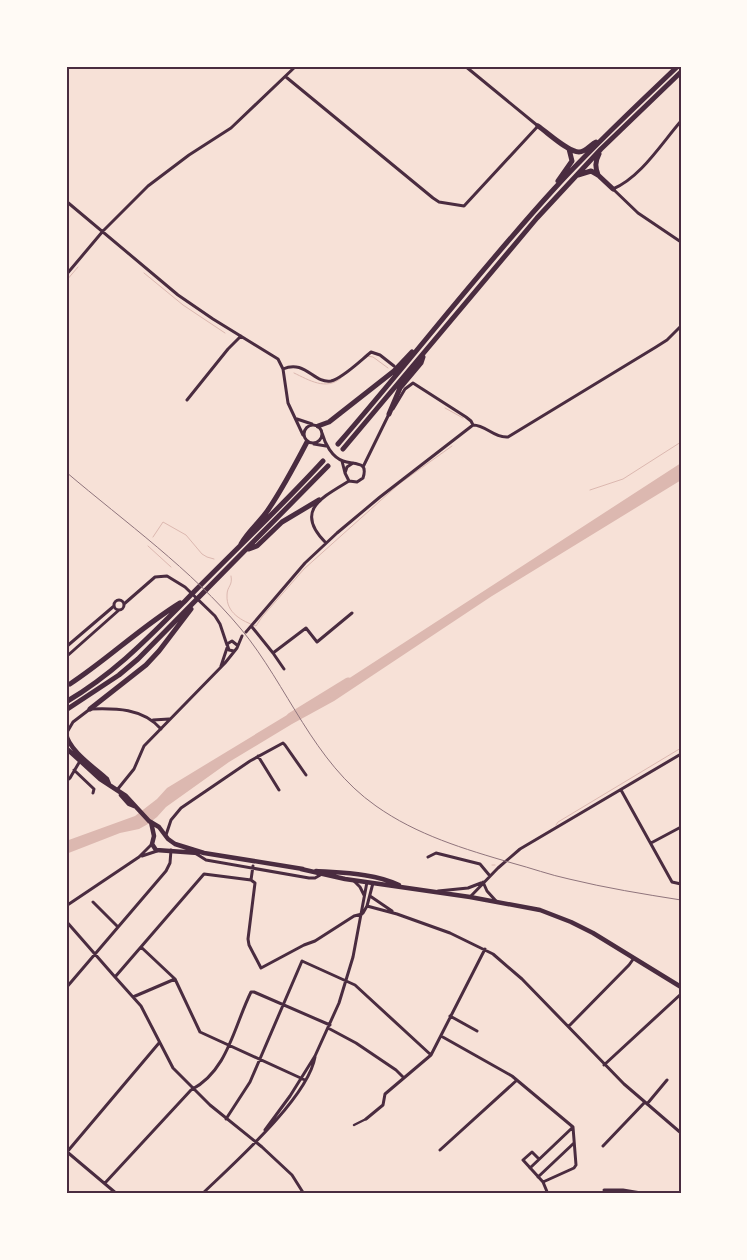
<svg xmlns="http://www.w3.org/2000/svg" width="747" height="1260" viewBox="0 0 747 1260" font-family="'Golos Text',sans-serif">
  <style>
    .water { fill: #dcb8b0 }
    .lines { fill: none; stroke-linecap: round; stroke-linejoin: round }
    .stream { stroke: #dcb8b0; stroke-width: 1 }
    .river { stroke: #dcb8b0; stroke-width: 9 }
    .pedestrian { stroke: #4a2c40; stroke-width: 2.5 }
    .minor { stroke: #4a2c40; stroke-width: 3 }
    .secondary { stroke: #4a2c40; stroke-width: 4.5 }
    .trunk { stroke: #4a2c40; stroke-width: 5 }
    .rail { stroke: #8f747c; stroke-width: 1 }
    .neatline { fill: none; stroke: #4a2c40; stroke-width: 2 }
  </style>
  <rect width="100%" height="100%" fill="#f7e1d7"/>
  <!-- water -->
  <path class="water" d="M 681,463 L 681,480 L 678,482 L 492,596 L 334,701 L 292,724 L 229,762 L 166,807 L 157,817 L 148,824 L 139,829 L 120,833 L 66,854 L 66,841 L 135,816 L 157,799 L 167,788 L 292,712 L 304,711 L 326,695 L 337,689 L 348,679 Z"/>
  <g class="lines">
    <!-- stream -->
    <path class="stream" d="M 144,273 L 183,305 L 225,333
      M 66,281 L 78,267
      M 367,356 L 373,357 L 388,368
      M 294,373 C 309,380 326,391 341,378
      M 445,408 L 463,418
      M 590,490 L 623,479 L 681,442
      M 153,537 L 163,522 L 186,535 L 202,554 L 207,557 L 214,559
      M 148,546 L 171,567
      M 231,576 C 233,586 227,586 227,595 C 226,613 242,621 256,626 L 262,617 L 304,569 L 399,484 L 452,446
      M 556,825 L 558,822 L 681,748
      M 492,865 L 495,865"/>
    <!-- river -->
    <path class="river" d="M 291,717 L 348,682"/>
    <!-- pedestrian -->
    <path class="pedestrian" d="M 354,1125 L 366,1119"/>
    <!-- minor -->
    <path class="minor" d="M 286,77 L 433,198 L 439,202 L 464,206 L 538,126 L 465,66
      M 681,121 C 661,144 641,177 613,189 L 638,213 L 681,242
      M 66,201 L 178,295 L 213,319 L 278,359 L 283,369 L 288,403 L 303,435
      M 66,275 L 103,231 L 148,186 L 189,155 L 231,128 L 296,66
      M 283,369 C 305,359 314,384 331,381 C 343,378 361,360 371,352 L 380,355 L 394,366
      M 187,400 L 228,349 L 241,336
      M 393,409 L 405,389 L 413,383 L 466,417 L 471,421 L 473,425 C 486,425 494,438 508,437 L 656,347 L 667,340 L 681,326
      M 297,419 L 312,424
      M304 434a9 9 0 1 1 18 0a9 9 0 1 1-18 0Z
      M 322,433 C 325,444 332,457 343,461 C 353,465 369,460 363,478 L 357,482 L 349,481 L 345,473 L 347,467 L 353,463
      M 314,444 L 326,446
      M 342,461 L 345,473
      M 363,467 L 389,414
      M 326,543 C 294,511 321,498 349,481
      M114 605a5 5 0 1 1 10 0a5 5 0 1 1-10 0Z
      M 124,604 L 155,577 L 167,576 L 185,587 L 215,616 L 220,624 L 227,645
      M 252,627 L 273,653 L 306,628 L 317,642 L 352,613
      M 246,632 L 305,563 L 337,533 L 380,497 L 473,425
      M 66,647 L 114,606
      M 234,651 L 229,650 L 227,644 L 232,641 L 237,645
      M 273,653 L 284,669
      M 66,657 L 119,610
      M 221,666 L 227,648
      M 153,720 L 169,719
      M 66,734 L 73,722 L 90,709 C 115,708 143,708 161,729
      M 258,756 L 279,790
      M 74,770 L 94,789 L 93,793
      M 66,781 L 70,778 L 80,761
      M 117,790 L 134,769 L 144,746 L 225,663 L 237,648 L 242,636
      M 621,790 L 672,882 L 681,884
      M 166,835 L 171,820 L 181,808 L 250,761 L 283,743 L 285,745 L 306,775
      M 651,843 L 681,827
      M 195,853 L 206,860 L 309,878 L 315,878 L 322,874
      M 142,856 L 157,851
      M 428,857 L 436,853 L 480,864 L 490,876
      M 251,880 L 253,866
      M 353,880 L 360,887 L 364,895
      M 483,882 L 487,891 L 496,901
      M 438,891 L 468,888 L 481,883
      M 370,896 L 392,911
      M 470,897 L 498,868 L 520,849 L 681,754
      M 93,902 L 118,927
      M 66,906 L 139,857 L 152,844
      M 367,906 L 397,914 L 450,933 L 493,954 L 522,979 L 624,1084 L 681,1133
      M 363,913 L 367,906 L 373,883
      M 66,921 L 115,977
      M 141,947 L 175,979 L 200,1032 L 305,1080
      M 66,988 L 166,871 L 170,863 L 171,850
      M 133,997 L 175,979
      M 450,1016 L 477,1031
      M 569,1026 L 629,965 L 634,958
      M 328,1028 L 356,1043 L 396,1070 L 404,1078
      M 441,1036 L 512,1076 L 573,1127 L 576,1165 L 574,1168 L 543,1182 L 548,1194
      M 604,1065 L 681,994
      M 647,1104 L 667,1080
      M 226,1119 L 250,1082 L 302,961 L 355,985 L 431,1055
      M 366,1119 L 383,1105 L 385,1094 L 431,1055 L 485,949
      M 265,1130 L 290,1096 L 315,1056 L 339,1003 L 353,957 L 367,882
      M 603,1146 L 645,1102
      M 440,1150 L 517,1080
      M 66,1151 L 117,1194
      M 67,1152 L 159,1043
      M 539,1159 L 532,1152 L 523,1160 L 543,1182
      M 530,1168 L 572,1128
      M 538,1177 L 574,1143
      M 105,1183 L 191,1090 C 228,1071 234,1026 251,992 L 254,992 L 330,1025
      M 604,1190 L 623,1190 L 647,1194
      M 202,1194 C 233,1164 308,1098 315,1057
      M 304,1194 L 292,1175 L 262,1147 L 210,1105 L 173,1068 L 141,1006 L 115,977 L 204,874 L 251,880 L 255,883 L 248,939 L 249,945 L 261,968 L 304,945 L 315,941 L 354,916 L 362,914
      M 386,1194 L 388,1193"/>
    <!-- secondary -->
    <path class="secondary" d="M 66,733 C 68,750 95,768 107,779 L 109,784
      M 66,748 L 100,779 L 126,796 L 149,821 L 159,827 L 168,839 L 175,844 L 204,853 L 303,869
      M 121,795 L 129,804 L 134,806
      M 151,822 L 154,836 L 152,844 L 156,850 L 198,853
      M 301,869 L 345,879 L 470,897 L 540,910 L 571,922 L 593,933 L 681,987
      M 316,871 C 343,873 374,873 399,885"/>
    <!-- trunk -->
    <path class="trunk" d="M 538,126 C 547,132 568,152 579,152 C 586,152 591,144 596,142
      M 578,175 L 591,171 L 598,175 L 613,189
      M 598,175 C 595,167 595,162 599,154
      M 558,181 L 572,161 L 569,149
      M 389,414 L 400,388 L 421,363 L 423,357
      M 318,426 L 329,422 L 394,371 L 412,352
      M 338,444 C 411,360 479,271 554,189 C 593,146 636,106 678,66
      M 343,449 L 537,218 L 601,149 L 681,72
      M 241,544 C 248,531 260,522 268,510 C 283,488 295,465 307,442
      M 249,549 L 257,546 L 282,522 L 319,500
      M 70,684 C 108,659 141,627 180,603
      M 66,702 C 116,672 147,639 187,599 C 232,553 279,509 323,461
      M 90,709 L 146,665 L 159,651 L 191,609
      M 66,710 L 119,675 L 138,659 L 328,466"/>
    <!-- rail -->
    <path class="rail" d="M 66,472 C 126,523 191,569 241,629 C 288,686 313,762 376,806 C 417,835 464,849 512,863 C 531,868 550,875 569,879 C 606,888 643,894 681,900"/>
  </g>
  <!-- border -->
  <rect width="747" height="1260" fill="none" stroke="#fffaf5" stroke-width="135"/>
  <rect x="68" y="68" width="612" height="1124" class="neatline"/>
</svg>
